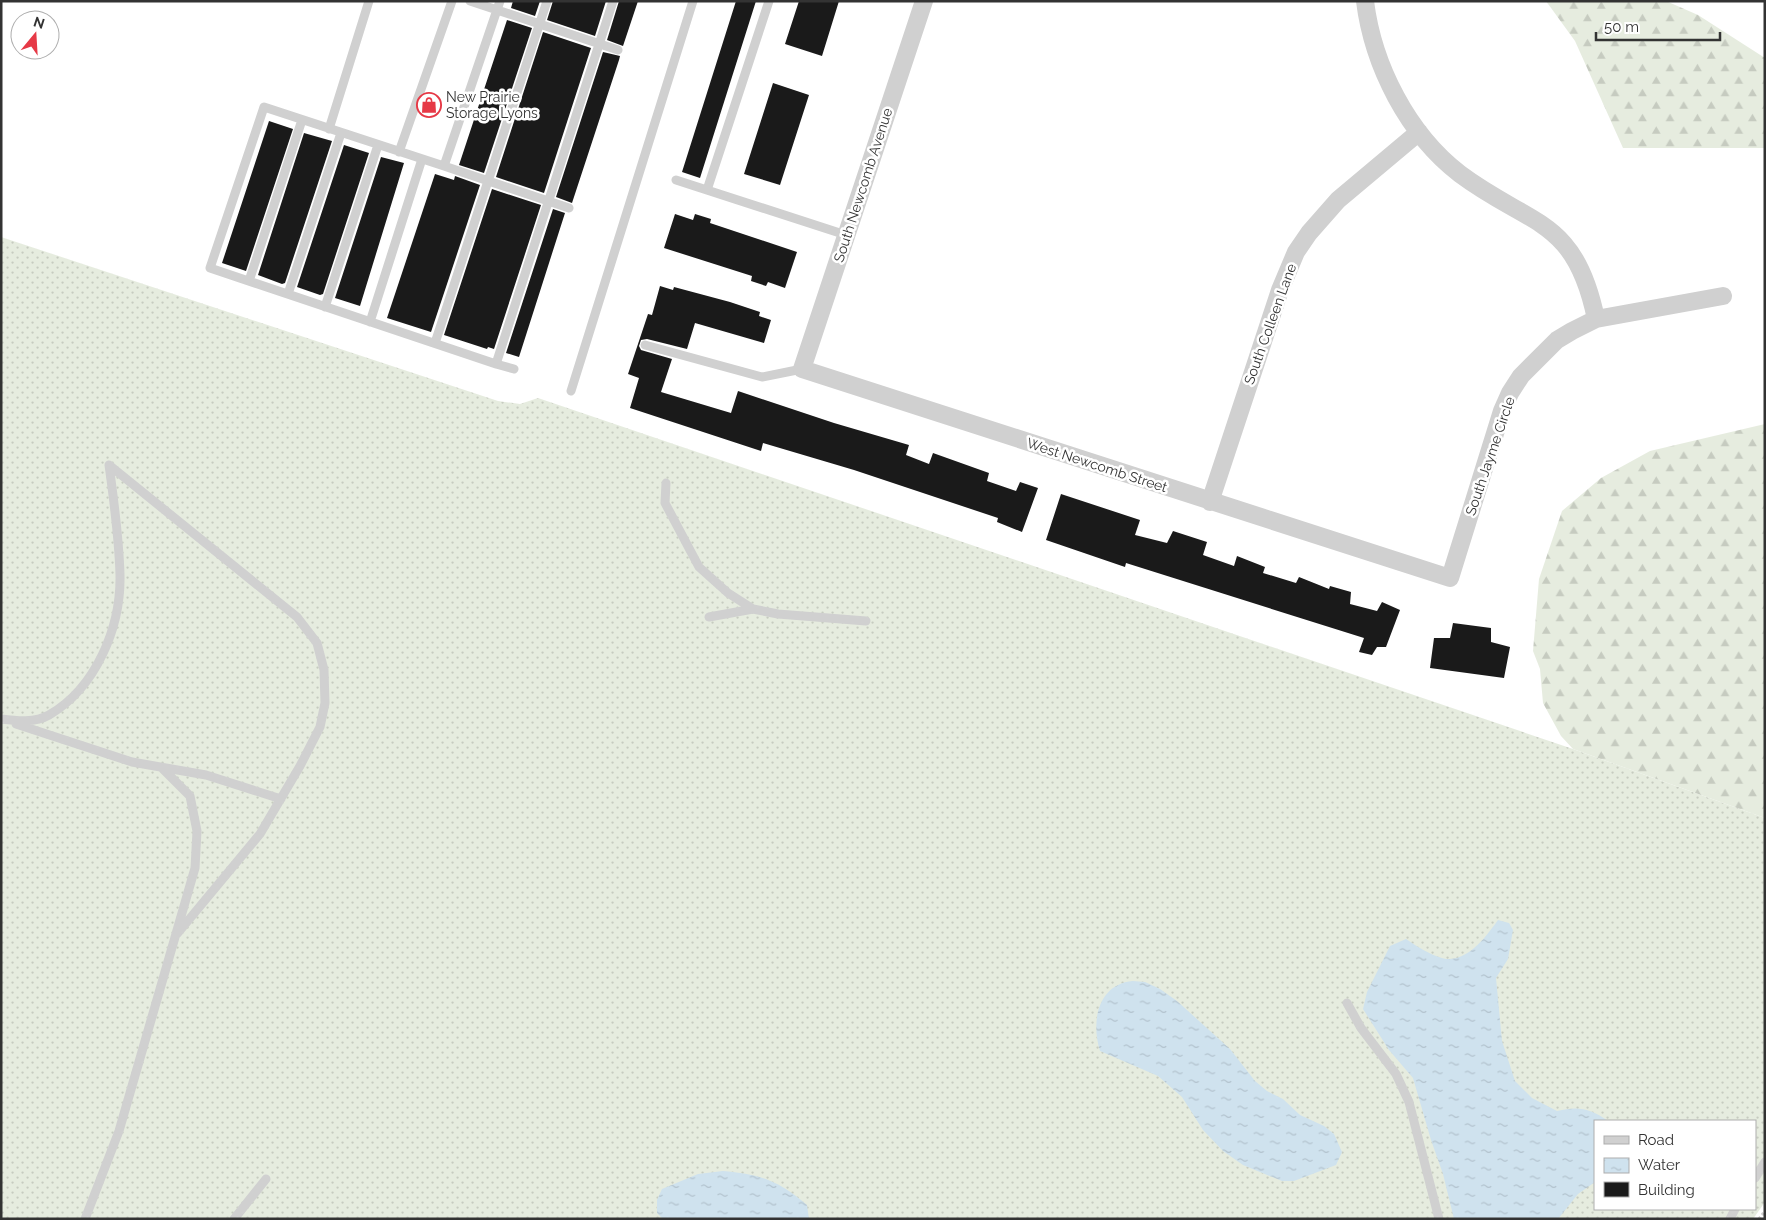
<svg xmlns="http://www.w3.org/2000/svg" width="1766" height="1220" viewBox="0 0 1766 1220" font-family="Raleway,sans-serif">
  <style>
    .grass { fill: url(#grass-dots); fill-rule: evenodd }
    .forest { fill: url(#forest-firs) }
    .water { fill: url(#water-ripples) }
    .building { fill: #1a1a1a }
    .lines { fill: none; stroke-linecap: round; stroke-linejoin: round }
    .path { stroke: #cdcdcd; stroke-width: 3; stroke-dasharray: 2.5 2.5; stroke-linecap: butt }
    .lane { stroke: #d0d0d0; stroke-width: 9 }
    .street { stroke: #d0d0d0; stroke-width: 18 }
    .labels { text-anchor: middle; stroke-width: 5; stroke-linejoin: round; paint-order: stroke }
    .poi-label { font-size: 14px; fill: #333; stroke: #fff; text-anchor: start }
    .street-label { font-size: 14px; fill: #333; stroke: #fff }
  </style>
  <defs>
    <pattern id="grass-dots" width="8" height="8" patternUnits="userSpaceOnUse" patternTransform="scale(1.25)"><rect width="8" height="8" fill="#e6ecdf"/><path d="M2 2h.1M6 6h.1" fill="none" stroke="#c6cbc0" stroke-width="1.8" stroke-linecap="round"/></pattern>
    <pattern id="forest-firs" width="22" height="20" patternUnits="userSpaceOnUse" patternTransform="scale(1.25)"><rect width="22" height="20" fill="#e6ecdf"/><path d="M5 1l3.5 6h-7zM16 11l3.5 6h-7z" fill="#c6cbc0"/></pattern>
    <pattern id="water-ripples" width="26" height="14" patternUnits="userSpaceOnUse" patternTransform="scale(1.25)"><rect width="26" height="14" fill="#cfe2ee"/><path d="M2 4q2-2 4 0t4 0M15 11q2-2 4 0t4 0" fill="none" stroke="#b2c2cd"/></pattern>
  </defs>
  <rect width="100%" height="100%" fill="#fff"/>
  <!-- grass -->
  <path class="grass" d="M 1,237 L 498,401 L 520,404 L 538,398 L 1573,749 L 1765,818 L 1765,1202 L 1753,1219 L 1,1219 ZM 1595,1121 L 1755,1121 L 1755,1209 L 1595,1209 Z"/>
  <!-- forest -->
  <path class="forest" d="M 1546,1 L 1666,1 L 1698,15 L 1765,58 L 1765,148 L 1623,148 L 1575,41 Z
    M 1765,424 L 1765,818 L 1573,749 L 1561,736 L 1543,703 L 1540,669 L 1533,651 L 1539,579 L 1562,511 L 1601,478 L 1650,451 Z"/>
  <!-- water -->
  <path class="water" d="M 1498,920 L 1509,923 L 1513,930 L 1508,959 L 1496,978 L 1502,1041 L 1515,1081 L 1532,1098 L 1557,1111 C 1578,1106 1590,1108 1608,1121 L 1595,1121 L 1595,1182 L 1578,1194 L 1558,1219 L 1454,1219 L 1443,1174 L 1431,1140 L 1413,1078 L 1389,1050 L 1363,1009 L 1367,992 L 1390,946 L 1406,939 C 1416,946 1438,960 1450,959 C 1471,958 1487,935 1498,920 Z
    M 1133,981 L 1145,982 L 1160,989 L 1177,1001 L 1230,1049 L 1255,1081 L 1267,1091 L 1283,1099 L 1300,1115 L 1324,1126 L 1334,1134 L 1342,1152 L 1336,1165 L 1294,1181 L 1282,1181 L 1243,1165 L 1223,1151 L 1203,1130 L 1182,1097 L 1158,1076 L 1100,1051 C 1091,1023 1097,984 1133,981 Z
    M 723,1171 C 760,1174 779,1181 807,1205 L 809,1219 L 663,1219 L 657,1213 L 657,1200 L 662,1189 L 698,1174 Z"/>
  <!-- building -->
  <path class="building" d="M 513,1 L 540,1 L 535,16 L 511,8 Z
    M 553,1 L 606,1 L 595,36 L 547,20 Z
    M 619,1 L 638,1 L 623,46 L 607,40 Z
    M 736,1 L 756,1 L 700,178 L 682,172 Z
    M 799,1 L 839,1 L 822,56 L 785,44 Z
    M 507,20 L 532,28 L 484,173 L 459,165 Z
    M 543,32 L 591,48 L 544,193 L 496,177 Z
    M 603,52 L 620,56 L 619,60 L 572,203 L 556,197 Z
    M 773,83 L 809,95 L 780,185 L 744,174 Z
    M 269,121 L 293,129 L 246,271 L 222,263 Z
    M 304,133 L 332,141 L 285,283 L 282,284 L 258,275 Z
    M 344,145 L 369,153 L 323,294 L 320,295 L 297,287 Z
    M 381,157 L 404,163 L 360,306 L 335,298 Z
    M 435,174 L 454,180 L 455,176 L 480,185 L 431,332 L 387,318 Z
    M 492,189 L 541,205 L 494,349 L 488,347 L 487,349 L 444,335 Z
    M 553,209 L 565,213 L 519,357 L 506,353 Z
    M 675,214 L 693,220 L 695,214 L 711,219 L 710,223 L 797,252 L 785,288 L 768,282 L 766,286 L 751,281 L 752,276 L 664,248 Z
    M 660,286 L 673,290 L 674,287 L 730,302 L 760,312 L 759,316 L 771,320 L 764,343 L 695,323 L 687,349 L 647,339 L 641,340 L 639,346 L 641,350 L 672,359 L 661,392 L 731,413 L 738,391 L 834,423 L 909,445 L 906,455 L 929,464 L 933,453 L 989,473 L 987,481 L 1016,491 L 1020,482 L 1038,488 L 1022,532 L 997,522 L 998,518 L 854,470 L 763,443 L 761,451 L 630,408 L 639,378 L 628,374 L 648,314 L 652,315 Z
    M 1061,494 L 1140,520 L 1135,535 L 1167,543 L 1173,531 L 1207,542 L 1203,555 L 1234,566 L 1237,556 L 1265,567 L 1263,573 L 1296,583 L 1299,577 L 1329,589 L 1330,586 L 1351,592 L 1350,604 L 1377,611 L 1382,602 L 1400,610 L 1386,647 L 1377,647 L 1372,655 L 1359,652 L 1364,638 L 1126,563 L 1125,567 L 1046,540 Z
    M 1453,623 L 1491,628 L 1491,642 L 1510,647 L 1504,678 L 1430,668 L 1434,638 L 1450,638 Z"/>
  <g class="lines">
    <!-- path -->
    <path class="path" d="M 1759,1219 L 1765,1211"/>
    <!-- lane -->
    <path class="lane" d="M 470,1 L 618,50
      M 500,1 L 444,166 L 264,107 L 210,268 L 496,364 L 613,1
      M 329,129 L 369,1
      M 399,152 L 452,1
      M 444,166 L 569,208
      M 676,180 L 846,235
      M 707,190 L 769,1
      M 249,281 L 302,120
      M 288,294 L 341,133
      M 325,307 L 378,145
      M 370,322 L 422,159
      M 435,343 L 547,1
      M 645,345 L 762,377 L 802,369
      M 496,364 L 514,369
      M 571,391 L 693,1
      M 666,483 L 665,503 L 699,567 L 728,593 L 753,609 L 778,614 L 866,621
      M 709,617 L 753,609
      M 1,719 C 17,721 35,723 49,715 C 96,688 121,627 120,575 C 119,538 114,501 109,465 L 297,617 L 317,643 L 324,670 L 325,703 L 320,727 L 300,766 L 260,834 L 177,934
      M 16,724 L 132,762 L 206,775 L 281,799
      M 1347,1003 L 1361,1028 L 1396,1074 L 1409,1102 L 1439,1219
      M 1755,1178 L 1765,1162
      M 85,1219 L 119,1131 L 195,868 L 197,831 L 190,796 L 162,768
      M 234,1219 L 266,1179
      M 1730,1219 L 1735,1209"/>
    <!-- street -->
    <path class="street" d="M 924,1 L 802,369 L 1450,578 L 1502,411 L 1510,393 L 1521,376 L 1557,340 L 1572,331 L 1596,319 L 1723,296
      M 1365,1 C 1373,66 1408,134 1460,174 C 1531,227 1575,217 1596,319
      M 1210,502 L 1280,290 L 1296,252 L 1309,233 L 1338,200 L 1419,132"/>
  </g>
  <!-- icons -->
  <defs>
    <symbol id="shop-ring" viewBox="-11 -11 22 22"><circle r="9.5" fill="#fff" stroke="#e63946" stroke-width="1.5"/><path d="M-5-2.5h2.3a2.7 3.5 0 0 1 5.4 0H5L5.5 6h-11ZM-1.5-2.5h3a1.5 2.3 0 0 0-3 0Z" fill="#e63946"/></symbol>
  </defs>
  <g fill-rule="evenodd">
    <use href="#shop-ring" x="415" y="91" width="28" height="28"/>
  </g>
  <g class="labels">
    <!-- poi labels -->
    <g class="poi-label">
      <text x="446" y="102">New Prairie<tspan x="446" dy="16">Storage Lyons</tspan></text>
    </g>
    <!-- street labels -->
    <g class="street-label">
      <text transform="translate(863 185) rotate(-72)" y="5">South Newcomb Avenue</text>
      <text transform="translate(1270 324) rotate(-70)" y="5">South Colleen Lane</text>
      <text transform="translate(1490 456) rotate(-71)" y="5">South Jayme Circle</text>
      <text transform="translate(1097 465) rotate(18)" y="5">West Newcomb Street</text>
    </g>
  </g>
  <!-- border -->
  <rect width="1766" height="1220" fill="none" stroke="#333333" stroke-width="5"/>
  <!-- legend -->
  <rect x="1594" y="1120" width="162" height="90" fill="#ffffff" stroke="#adadad"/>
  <rect x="1604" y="1136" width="25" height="8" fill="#d0d0d0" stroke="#adadad"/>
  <text x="1638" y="1145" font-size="15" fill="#333333">Road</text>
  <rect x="1604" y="1158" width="25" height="15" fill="url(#water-ripples)" stroke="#adadad"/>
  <text x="1638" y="1170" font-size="15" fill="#333333">Water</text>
  <rect x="1604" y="1182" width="25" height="15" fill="#1a1a1a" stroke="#adadad"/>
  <text x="1638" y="1195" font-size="15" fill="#333333">Building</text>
  <!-- north arrow -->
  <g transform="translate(35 35) rotate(18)"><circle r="24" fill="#ffffff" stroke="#adadad"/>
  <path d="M0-4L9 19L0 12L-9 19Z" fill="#e63946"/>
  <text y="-8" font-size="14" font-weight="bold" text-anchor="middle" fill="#333333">N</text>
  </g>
  <!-- scale -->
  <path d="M1596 32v8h124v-8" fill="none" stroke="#333333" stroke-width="2.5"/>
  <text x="1604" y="32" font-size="15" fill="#333333" stroke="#ffffff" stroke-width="4" paint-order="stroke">50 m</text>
</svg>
